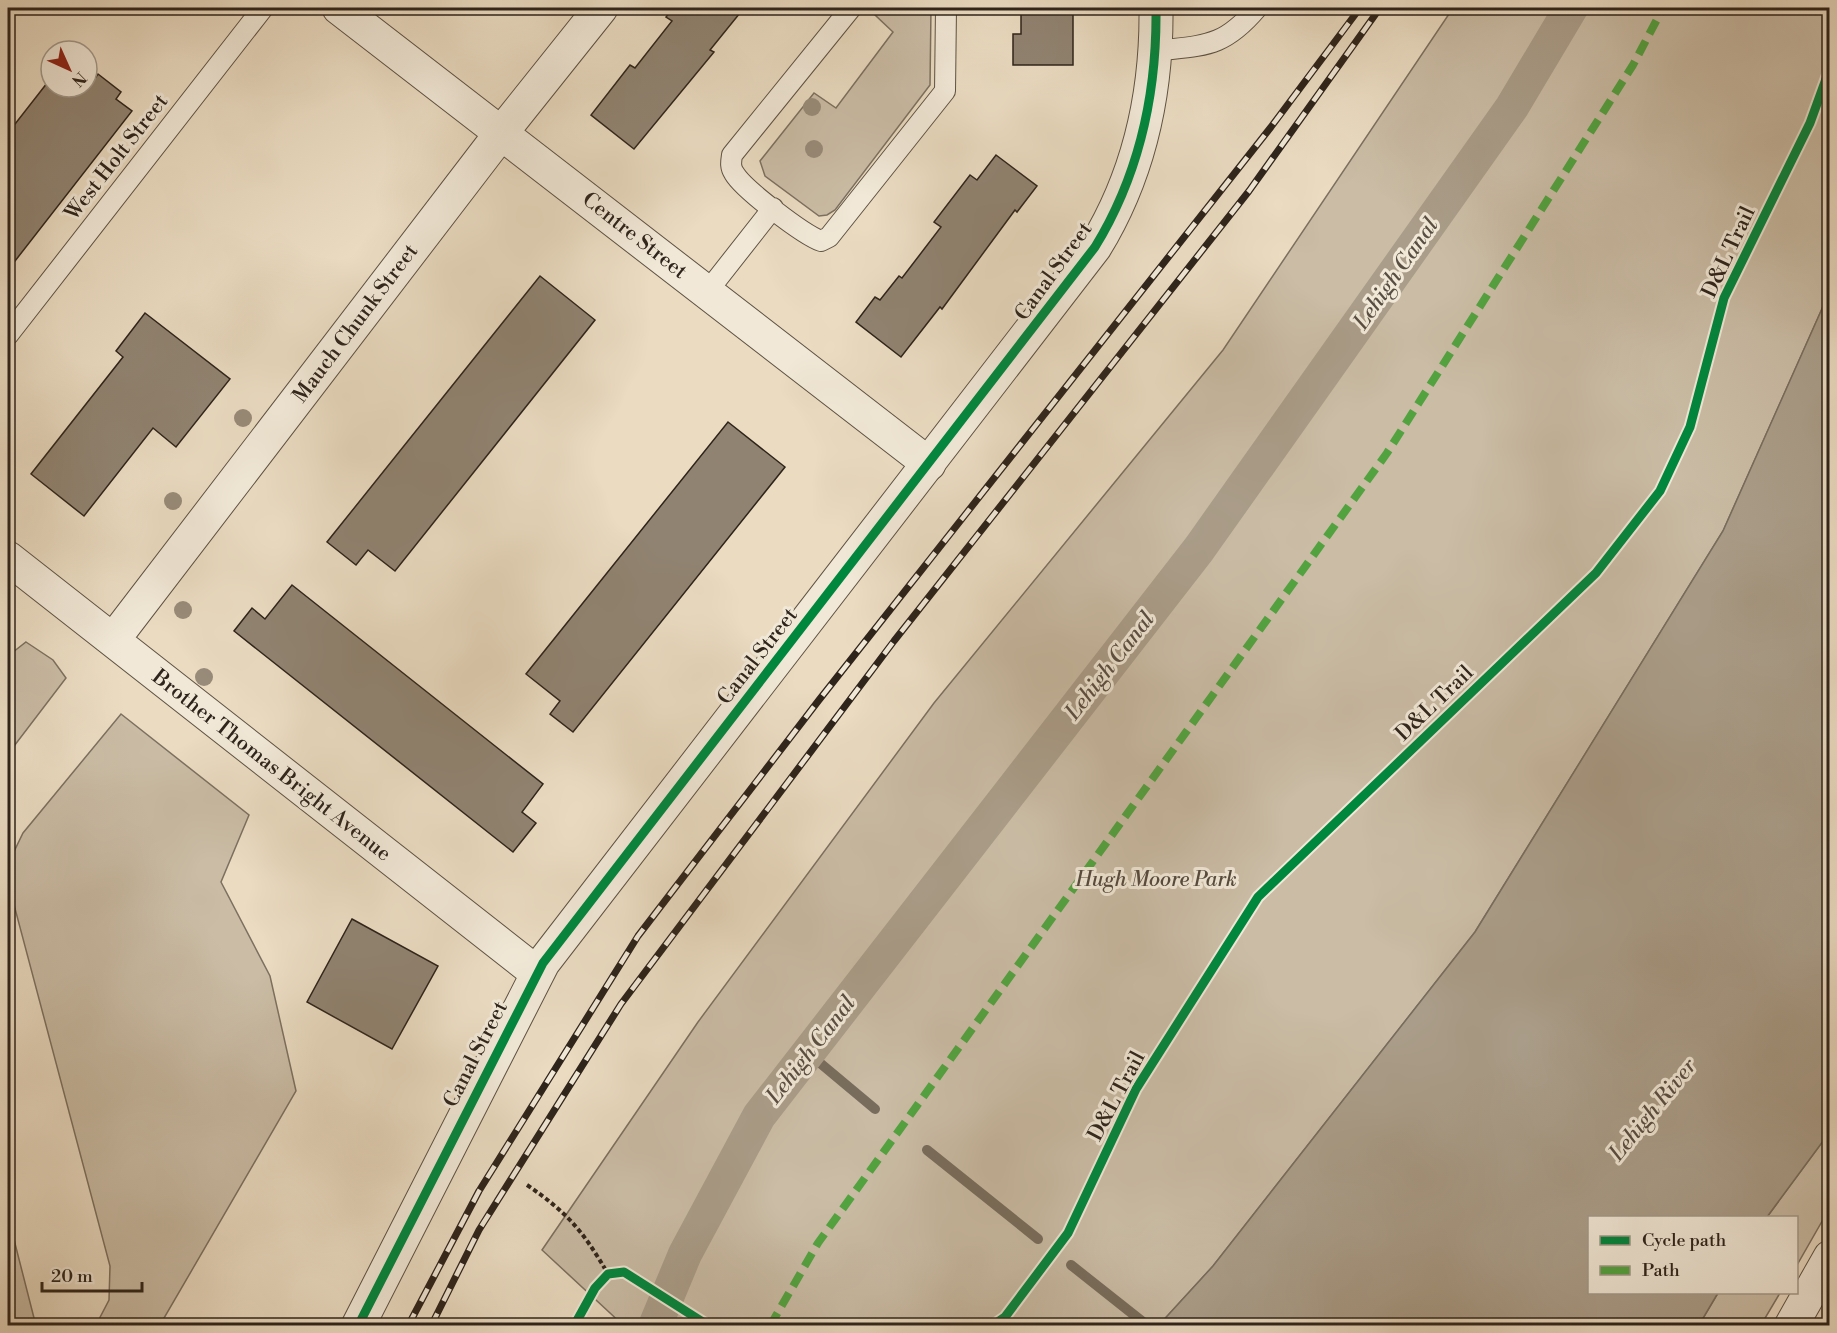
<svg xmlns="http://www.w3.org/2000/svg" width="1837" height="1333" viewBox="0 0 1837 1333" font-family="'Libre Bodoni',serif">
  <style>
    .green { fill: #cabca5; stroke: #7c7060; stroke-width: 1.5 }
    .water { fill: #aa9d89; stroke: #786d5d; stroke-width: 1.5 }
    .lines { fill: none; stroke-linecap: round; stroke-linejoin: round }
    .stream { stroke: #786d5d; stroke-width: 10 }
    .canal { stroke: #aa9d89; stroke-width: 34 }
    .building { fill: #908371; stroke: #2e241b; stroke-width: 1.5 }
    .service-casing { stroke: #5d5244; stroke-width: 22 }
    .minor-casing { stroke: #5d5244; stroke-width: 35 }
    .tertiary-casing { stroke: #5d5244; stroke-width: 35 }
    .path { stroke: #2e241b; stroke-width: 4; stroke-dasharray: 4.5 3; stroke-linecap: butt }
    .service { stroke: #f1e8d7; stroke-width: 20 }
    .minor { stroke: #f1e8d7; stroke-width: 33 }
    .tertiary { stroke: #f1e8d7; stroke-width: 33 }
    .rail-casing { stroke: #2e241b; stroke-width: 7 }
    .rail { stroke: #f1e8d7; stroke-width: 4.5; stroke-dasharray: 14; stroke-linecap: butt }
    .quiet { stroke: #52a340; stroke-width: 8; stroke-dasharray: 15 8; stroke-linecap: butt }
    .cycleway-casing { stroke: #f1e8d7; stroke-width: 13 }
    .cycleway { stroke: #00873e; stroke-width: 9 }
    .tree { fill: #988b79 }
    .labels { text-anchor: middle; stroke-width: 6; stroke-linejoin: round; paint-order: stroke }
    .street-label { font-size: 21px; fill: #2e241b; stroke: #f1e8d7 }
    .park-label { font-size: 21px; font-style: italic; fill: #554a3e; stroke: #f1e8d7 }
    .water-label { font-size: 22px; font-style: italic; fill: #594e42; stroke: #f1e8d7 }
  </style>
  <rect width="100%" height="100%" fill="#eadbc1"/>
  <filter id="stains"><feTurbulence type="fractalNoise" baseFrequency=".00333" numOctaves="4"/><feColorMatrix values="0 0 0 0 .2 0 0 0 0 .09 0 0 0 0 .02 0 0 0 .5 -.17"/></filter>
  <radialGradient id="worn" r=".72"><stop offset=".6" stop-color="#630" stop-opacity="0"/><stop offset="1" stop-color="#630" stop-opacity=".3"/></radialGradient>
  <!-- green -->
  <path class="green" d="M 877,8 L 931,8 L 930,85 L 835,210 L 827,215 L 819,216 L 765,176 L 760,161 L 814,93 L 836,108 L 893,32 L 874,14 Z
    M 1453,8 L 1829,8 L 1829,293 L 1723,531 L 1475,932 L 1213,1266 L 1159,1325 L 623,1325 L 542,1250 L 698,1022 L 934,703 L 1223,350 Z
    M 26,642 L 53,660 L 66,678 L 8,754 L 8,656 Z
    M 121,714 L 249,815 L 221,882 L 270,976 L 296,1091 L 160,1325 L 96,1325 L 109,1300 L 110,1266 L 9,886 L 9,862 L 23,833 Z
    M 1829,1133 L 1829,1209 L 1797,1265 L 1796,1218 L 1767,1217 Z
    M 8,1216 L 34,1318 L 30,1325 L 8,1325 Z
    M 1718,1293 L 1718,1292 L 1780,1293 L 1761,1325 L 1699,1325 Z"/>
  <!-- water -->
  <path class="water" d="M 1829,293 L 1829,1133 L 1767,1217 L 1590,1218 L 1590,1292 L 1718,1293 L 1699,1325 L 1159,1325 L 1213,1266 L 1475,932 L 1723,531 Z"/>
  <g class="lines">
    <!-- stream -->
    <path class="stream" d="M 808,1053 L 875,1109
      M 927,1150 L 1038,1239
      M 1071,1265 L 1148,1326"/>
    <!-- canal -->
    <path class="canal" d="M 655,1326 L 685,1254 L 759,1116 L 1199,549 L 1512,107 L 1571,8"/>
  </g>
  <!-- building -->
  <path class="building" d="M 673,8 L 744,8 L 710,50 L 714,52 L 634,149 L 591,115 L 630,65 L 635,68 L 672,21 L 666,17 Z
    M 1021,8 L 1073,8 L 1073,65 L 1013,65 L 1013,34 L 1021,34 Z
    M 87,70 L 96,77 L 98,74 L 121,92 L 116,99 L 132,111 L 8,270 L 8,133 L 51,78 L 51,87 L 87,87 Z
    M 996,155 L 1037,186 L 1017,212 L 1015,210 L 942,309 L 940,307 L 901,357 L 856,322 L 875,297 L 880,300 L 899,276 L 902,278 L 941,227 L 934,222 L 970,175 L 977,180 Z
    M 540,276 L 595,320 L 395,571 L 368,550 L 356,565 L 327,542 Z
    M 145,313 L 230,379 L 176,447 L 153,428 L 84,516 L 31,474 L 123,357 L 116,351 Z
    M 728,422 L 785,467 L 573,732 L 550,714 L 560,701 L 526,674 Z
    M 292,585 L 543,784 L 522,812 L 536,823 L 513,852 L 234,631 L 252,608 L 265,619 Z
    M 352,919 L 438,966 L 392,1049 L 307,1002 Z"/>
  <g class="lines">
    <defs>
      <path id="service" d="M 851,8 L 732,155 C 731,162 730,167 734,173 C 743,189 804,235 821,241 L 829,237 L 945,91 L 946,8
        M 1155,51 C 1205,45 1223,48 1257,8
        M 707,292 L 773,208
        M 8,335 L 263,8"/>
      <path id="minor" d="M 339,8 L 929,464
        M 8,558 L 537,973
        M 113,640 L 502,132 L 601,8"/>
      <path id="tertiary" d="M 358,1326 L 543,963 L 1095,247 C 1139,175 1157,92 1156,8
        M 1791,1326 L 1830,1257"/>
    </defs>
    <!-- service casing -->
    <use href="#service" class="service-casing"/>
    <!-- minor casing -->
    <use href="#minor" class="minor-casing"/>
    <!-- tertiary casing -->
    <use href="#tertiary" class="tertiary-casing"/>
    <!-- path -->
    <path class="path" d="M 527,1185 C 568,1213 583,1231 608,1274"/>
    <!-- service -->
    <use href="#service" class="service"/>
    <!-- minor -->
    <use href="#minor" class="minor"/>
    <!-- tertiary -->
    <use href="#tertiary" class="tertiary"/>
    <defs>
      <path id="rail" d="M 408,1326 L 479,1191 L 638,936 L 819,700 L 1271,127 L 1360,8
        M 431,1326 L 479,1230 L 621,1004 L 894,641 L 1249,191 L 1380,8"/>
    </defs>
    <!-- rail casing -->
    <use href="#rail" class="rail-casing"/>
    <!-- rail -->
    <use href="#rail" class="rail"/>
    <!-- quiet -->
    <path class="quiet" d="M 770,1326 L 818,1243 L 1387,453 L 1633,65 L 1663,8"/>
    <defs>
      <path id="cycleway" d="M 358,1326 L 543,963 L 1095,247 C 1139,175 1157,92 1156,8
        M 574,1326 L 595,1288 L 608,1274 L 624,1272 L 709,1326
        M 992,1326 L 1005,1317 L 1068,1233 L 1136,1089 L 1258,897 L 1596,573 L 1660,491 L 1690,427 L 1724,298 L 1810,123 L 1830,68"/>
    </defs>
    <!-- cycleway casing -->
    <use href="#cycleway" class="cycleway-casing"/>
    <!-- cycleway -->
    <use href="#cycleway" class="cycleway"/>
  </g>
  <!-- trees -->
  <g class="tree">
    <circle cx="812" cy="107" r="9"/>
    <circle cx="814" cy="149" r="9"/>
    <circle cx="243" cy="418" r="9"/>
    <circle cx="173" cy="501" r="9"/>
    <circle cx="183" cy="610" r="9"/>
    <circle cx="204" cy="677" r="9"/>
  </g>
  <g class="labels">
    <!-- street labels -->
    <g class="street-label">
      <text transform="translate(116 157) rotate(-52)" y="7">West Holt Street</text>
      <text transform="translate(635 235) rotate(38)" y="7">Centre Street</text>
      <text transform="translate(1728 252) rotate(-65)" y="7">D&amp;L Trail</text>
      <text transform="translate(1053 271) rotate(-54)" y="7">Canal Street</text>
      <text transform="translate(355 323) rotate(-53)" y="7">Mauch Chunk Street</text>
      <text transform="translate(757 656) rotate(-52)" y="7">Canal Street</text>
      <text transform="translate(1434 703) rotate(-44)" y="7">D&amp;L Trail</text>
      <text transform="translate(272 765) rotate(38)" y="7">Brother Thomas Bright Avenue</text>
      <text transform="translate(475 1054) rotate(-63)" y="7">Canal Street</text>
      <text transform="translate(1116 1096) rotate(-62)" y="7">D&amp;L Trail</text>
    </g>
    <!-- park labels -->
    <g class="park-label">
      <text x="1156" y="886">Hugh Moore Park</text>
    </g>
    <!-- water labels -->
    <g class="water-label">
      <text transform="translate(1395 273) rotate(-55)" y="8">Lehigh Canal</text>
      <text transform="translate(1109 665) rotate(-52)" y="8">Lehigh Canal</text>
      <text transform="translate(810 1049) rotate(-52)" y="8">Lehigh Canal</text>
      <text transform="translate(1652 1109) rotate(-51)" y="8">Lehigh River</text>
    </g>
  </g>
  <!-- margin -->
  <rect width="1837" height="1333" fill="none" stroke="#eadbc1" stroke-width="30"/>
  <rect x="9" y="9" width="1819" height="1315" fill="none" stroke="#2e241b" stroke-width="3"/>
  <rect x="15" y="15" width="1807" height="1303" fill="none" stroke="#2e241b" stroke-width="1.5"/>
  <!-- legend -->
  <rect x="1588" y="1216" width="210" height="78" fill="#f1e8d7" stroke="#a39a8c" stroke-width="1.5"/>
  <rect x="1600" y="1236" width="30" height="9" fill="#00873e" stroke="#a39a8c" stroke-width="1.5"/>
  <text x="1642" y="1246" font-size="18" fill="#2e241b">Cycle path</text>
  <rect x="1600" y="1266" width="30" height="9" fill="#52a340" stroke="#a39a8c" stroke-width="1.5"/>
  <text x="1642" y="1276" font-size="18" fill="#2e241b">Path</text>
  <!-- north arrow -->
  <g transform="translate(69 69) rotate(135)"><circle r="28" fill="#f1e8d7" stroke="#a39a8c" stroke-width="1.5"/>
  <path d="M0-4.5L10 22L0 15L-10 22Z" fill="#8f2418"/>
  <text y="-9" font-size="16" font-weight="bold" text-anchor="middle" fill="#2e241b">N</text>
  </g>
  <!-- scale -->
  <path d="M42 1282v9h100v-9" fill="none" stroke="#2e241b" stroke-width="3"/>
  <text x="51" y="1282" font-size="18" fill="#2e241b" stroke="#f1e8d7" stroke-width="4.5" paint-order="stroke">20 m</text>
  <rect width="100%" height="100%" filter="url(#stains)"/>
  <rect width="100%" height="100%" fill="url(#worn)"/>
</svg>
